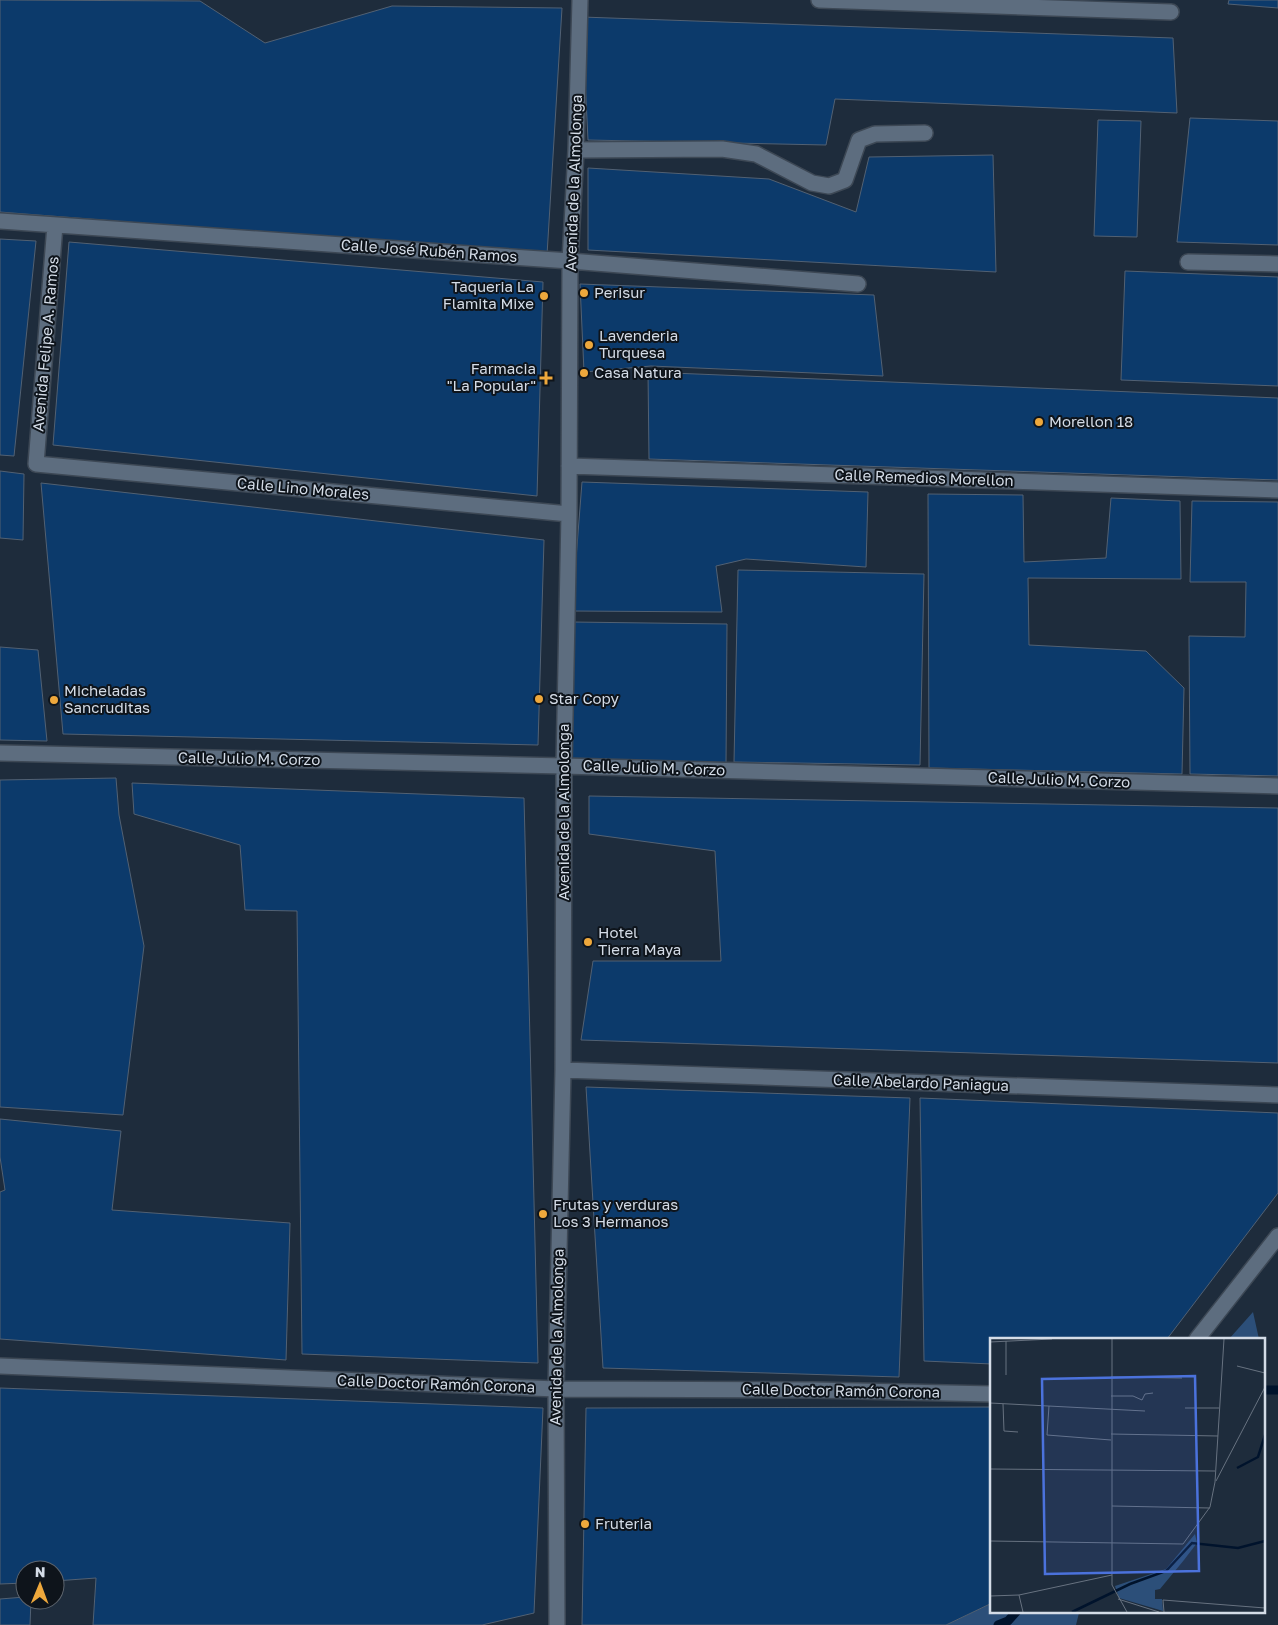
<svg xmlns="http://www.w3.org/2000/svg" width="1278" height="1625" viewBox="0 0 1278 1625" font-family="'Golos Text',sans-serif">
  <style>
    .green { fill: #2c4f79 }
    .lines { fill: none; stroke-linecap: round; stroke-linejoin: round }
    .stream { stroke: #00132c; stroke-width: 9 }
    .building { fill: #0c3a6b; stroke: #526173 }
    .street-casing { stroke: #3d4855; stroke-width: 18 }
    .street { stroke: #5d6d7f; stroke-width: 15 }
    .poi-dot { fill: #eea83c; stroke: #0e141b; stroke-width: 2 }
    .labels { text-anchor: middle; stroke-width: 4; stroke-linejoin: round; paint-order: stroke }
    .street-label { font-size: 15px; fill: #d4dce7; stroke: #0e141b }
    .poi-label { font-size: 15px; fill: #d4dce7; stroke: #0e141b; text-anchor: start }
    .inset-river { fill: none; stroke: #00132c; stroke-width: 2.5 }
    .inset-road { fill: none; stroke: #677280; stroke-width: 1 }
    .view { fill: #4b72dc; fill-opacity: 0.15; stroke: #4b72dc; stroke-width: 2.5 }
    .inset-edge { fill: none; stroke: #d4dce7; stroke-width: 2.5 }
  </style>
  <rect width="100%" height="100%" fill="#1e2c3c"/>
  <!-- green -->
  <path class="green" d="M 1253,1312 L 1259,1339 L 1229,1339 Z
    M 992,1603 L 992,1611 L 1082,1611 L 1079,1613 L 1076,1625 L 946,1625 Z"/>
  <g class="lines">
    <!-- stream -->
    <path class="stream" d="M 1264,1390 L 1278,1390
      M 998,1625 L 1008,1621 L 1017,1611"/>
  </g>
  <!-- building -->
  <path class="building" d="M 0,0 L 200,1 L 265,43 L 392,6 L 562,8 L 547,255 L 0,212 Z
    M 1229,0 L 1278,0 L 1278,8 L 1228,4 Z
    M 582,17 L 1173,38 L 1177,113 L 835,99 L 826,145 L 588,140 Z
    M 1190,118 L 1278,121 L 1278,245 L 1177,242 Z
    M 1098,120 L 1141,121 L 1137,237 L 1094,236 Z
    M 993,155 L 996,272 L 588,250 L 588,168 L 769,179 L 856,212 L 869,157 Z
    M 0,239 L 36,241 L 14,456 L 0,455 Z
    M 69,242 L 543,282 L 537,496 L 53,445 Z
    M 1125,271 L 1278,277 L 1278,386 L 1121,380 Z
    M 580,284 L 874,295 L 883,376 L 651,366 L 584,372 Z
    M 648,372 L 1278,398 L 1278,480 L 649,459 Z
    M 0,471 L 24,474 L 23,540 L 0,538 Z
    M 582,482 L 868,492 L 866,567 L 746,559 L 716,566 L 722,612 L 572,611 Z
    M 41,483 L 544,540 L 538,745 L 63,734 Z
    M 928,494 L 1023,495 L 1024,562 L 1106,558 L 1111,498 L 1180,501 L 1181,579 L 1028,578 L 1029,645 L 1146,651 L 1184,688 L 1182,774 L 929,768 Z
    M 1192,501 L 1278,502 L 1278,776 L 1190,774 L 1189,636 L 1245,637 L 1246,582 L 1190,582 Z
    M 738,570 L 924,574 L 920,765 L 734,762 Z
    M 572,622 L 727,624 L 726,764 L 571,762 Z
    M 0,647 L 38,650 L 47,741 L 0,740 Z
    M 116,778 L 119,815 L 144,946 L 123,1115 L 0,1107 L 0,780 Z
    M 132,783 L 524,798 L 538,1363 L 302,1354 L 297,911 L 245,910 L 240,845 L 134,814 Z
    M 589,796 L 1278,808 L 1278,1063 L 581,1040 L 593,961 L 721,961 L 715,851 L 589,834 Z
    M 586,1087 L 910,1098 L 899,1377 L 603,1368 Z
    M 920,1098 L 1278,1113 L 1278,1193 L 1167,1339 L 992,1339 L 992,1364 L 924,1361 Z
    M 0,1119 L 121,1131 L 112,1210 L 290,1223 L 286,1360 L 0,1339 L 0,1192 L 5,1190 L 0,1157 Z
    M 0,1388 L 543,1408 L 534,1613 L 482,1625 L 93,1625 L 96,1578 L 55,1581 L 55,1570 L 25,1570 L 25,1583 L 0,1584 Z
    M 992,1407 L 992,1603 L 946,1625 L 582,1625 L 586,1408 Z
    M 25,1597 L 25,1600 L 31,1600 L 30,1625 L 0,1625 L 0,1599 Z"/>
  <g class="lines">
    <defs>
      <path id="street" d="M 819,0 L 1171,12
        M 576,150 L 722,149 L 756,154 L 812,183 L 829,186 L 845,180 L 859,140 L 875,134 L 925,133
        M 0,221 L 570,261 L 858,284
        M 55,225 L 36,464 L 569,514
        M 1188,262 L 1278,264
        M 569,466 L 1278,490
        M 0,753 L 564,766 L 1278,786
        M 563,1070 L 1278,1095
        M 1197,1339 L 1278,1236
        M 0,1366 L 556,1389 L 814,1390 L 992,1394
        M 557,1625 L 556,1389 L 563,1070 L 564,766 L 569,514 L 570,261 L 576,150 L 580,0"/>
    </defs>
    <!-- street casing -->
    <use href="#street" class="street-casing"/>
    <!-- street -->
    <use href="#street" class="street"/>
  </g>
  <!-- markers -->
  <g class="poi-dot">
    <circle cx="584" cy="293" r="5"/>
    <circle cx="544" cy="296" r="5"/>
    <circle cx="589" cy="345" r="5"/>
    <circle cx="584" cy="373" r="5"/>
    <path d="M543.5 370.5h5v5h5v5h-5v5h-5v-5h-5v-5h5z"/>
    <circle cx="1039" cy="422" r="5"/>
    <circle cx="539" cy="699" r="5"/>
    <circle cx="54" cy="700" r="5"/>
    <circle cx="588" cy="942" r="5"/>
    <circle cx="543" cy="1214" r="5"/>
    <circle cx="585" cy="1524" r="5"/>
  </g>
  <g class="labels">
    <!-- street labels -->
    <g class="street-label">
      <text transform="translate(574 183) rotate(-88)" y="5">Avenida de la Almolonga</text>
      <text transform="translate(429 251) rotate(4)" y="5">Calle José Rubén Ramos</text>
      <text transform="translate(46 344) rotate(-85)" y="5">Avenida Felipe A. Ramos</text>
      <text transform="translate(924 478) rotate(2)" y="5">Calle Remedios Morellon</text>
      <text transform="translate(303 489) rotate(5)" y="5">Calle Lino Morales</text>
      <text transform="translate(249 759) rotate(1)" y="5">Calle Julio M. Corzo</text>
      <text transform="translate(654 768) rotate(2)" y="5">Calle Julio M. Corzo</text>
      <text transform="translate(1059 780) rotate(2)" y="5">Calle Julio M. Corzo</text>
      <text transform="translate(564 812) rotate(-90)" y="5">Avenida de la Almolonga</text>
      <text transform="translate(921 1083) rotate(2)" y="5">Calle Abelardo Paniagua</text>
      <text transform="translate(557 1337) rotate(-89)" y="5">Avenida de la Almolonga</text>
      <text transform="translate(436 1384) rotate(2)" y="5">Calle Doctor Ramón Corona</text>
      <text transform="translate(841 1391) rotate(1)" y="5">Calle Doctor Ramón Corona</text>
    </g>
    <!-- poi labels -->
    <g class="poi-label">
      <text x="534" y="292" text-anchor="end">Taqueria La<tspan x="534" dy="17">Flamita Mixe</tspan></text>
      <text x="594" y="298">Perisur</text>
      <text x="599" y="341">Lavenderia<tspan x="599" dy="17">Turquesa</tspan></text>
      <text x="536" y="374" text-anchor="end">Farmacia<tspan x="536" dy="17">"La Popular"</tspan></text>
      <text x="594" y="378">Casa Natura</text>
      <text x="1049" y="427">Morellon 18</text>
      <text x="64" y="696">Micheladas<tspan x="64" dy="17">Sancruditas</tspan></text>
      <text x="549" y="704">Star Copy</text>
      <text x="598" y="938">Hotel<tspan x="598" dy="17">Tierra Maya</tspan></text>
      <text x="553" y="1210">Frutas y verduras<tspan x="553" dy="17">Los 3 Hermanos</tspan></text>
      <text x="595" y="1529">Fruteria</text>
    </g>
  </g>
  <!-- overview -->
  <g transform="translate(990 1338)">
    <rect width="275" height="275" fill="#1e2c3c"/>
    <path d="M 205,196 L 207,205 L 194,222 L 170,251 L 165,252 L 165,261 L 172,261 L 173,273 L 129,260 L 125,248 L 176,231 Z" fill="#2c4f79"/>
    <path class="inset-river" d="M 247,130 L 268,119 L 275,97M 82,274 L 140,246 L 176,233 L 202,205 L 248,210 L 275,203"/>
    <path class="inset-road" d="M 122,1 L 122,247 L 137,274M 16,3 L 16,37M 0,4 L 62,1M 247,28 L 275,35M 121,39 L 192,40M 121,58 L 143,58 L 152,62 L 155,56 L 163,55M 0,65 L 155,73M 13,66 L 14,93 L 28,94M 59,68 L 57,97 L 121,102M 195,70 L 229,70M 121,96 L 228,98M 0,131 L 225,133M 226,143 L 275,49M 122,168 L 220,170M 0,203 L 193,206 L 220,169 L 225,144 L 234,1M 29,257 L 33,274M 0,258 L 29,257 L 122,237M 128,261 L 169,274M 174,274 L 173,262 L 275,270"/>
    <path class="view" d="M 205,38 L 209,233 L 55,236 L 52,41 Z"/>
    <rect width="275" height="275" class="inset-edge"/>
  </g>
  <!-- north arrow -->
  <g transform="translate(40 1585) rotate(1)"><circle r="24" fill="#0e141b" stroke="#5d646d"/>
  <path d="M0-4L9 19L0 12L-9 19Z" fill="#eea83c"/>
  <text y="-8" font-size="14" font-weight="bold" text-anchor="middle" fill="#d4dce7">N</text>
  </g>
</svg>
